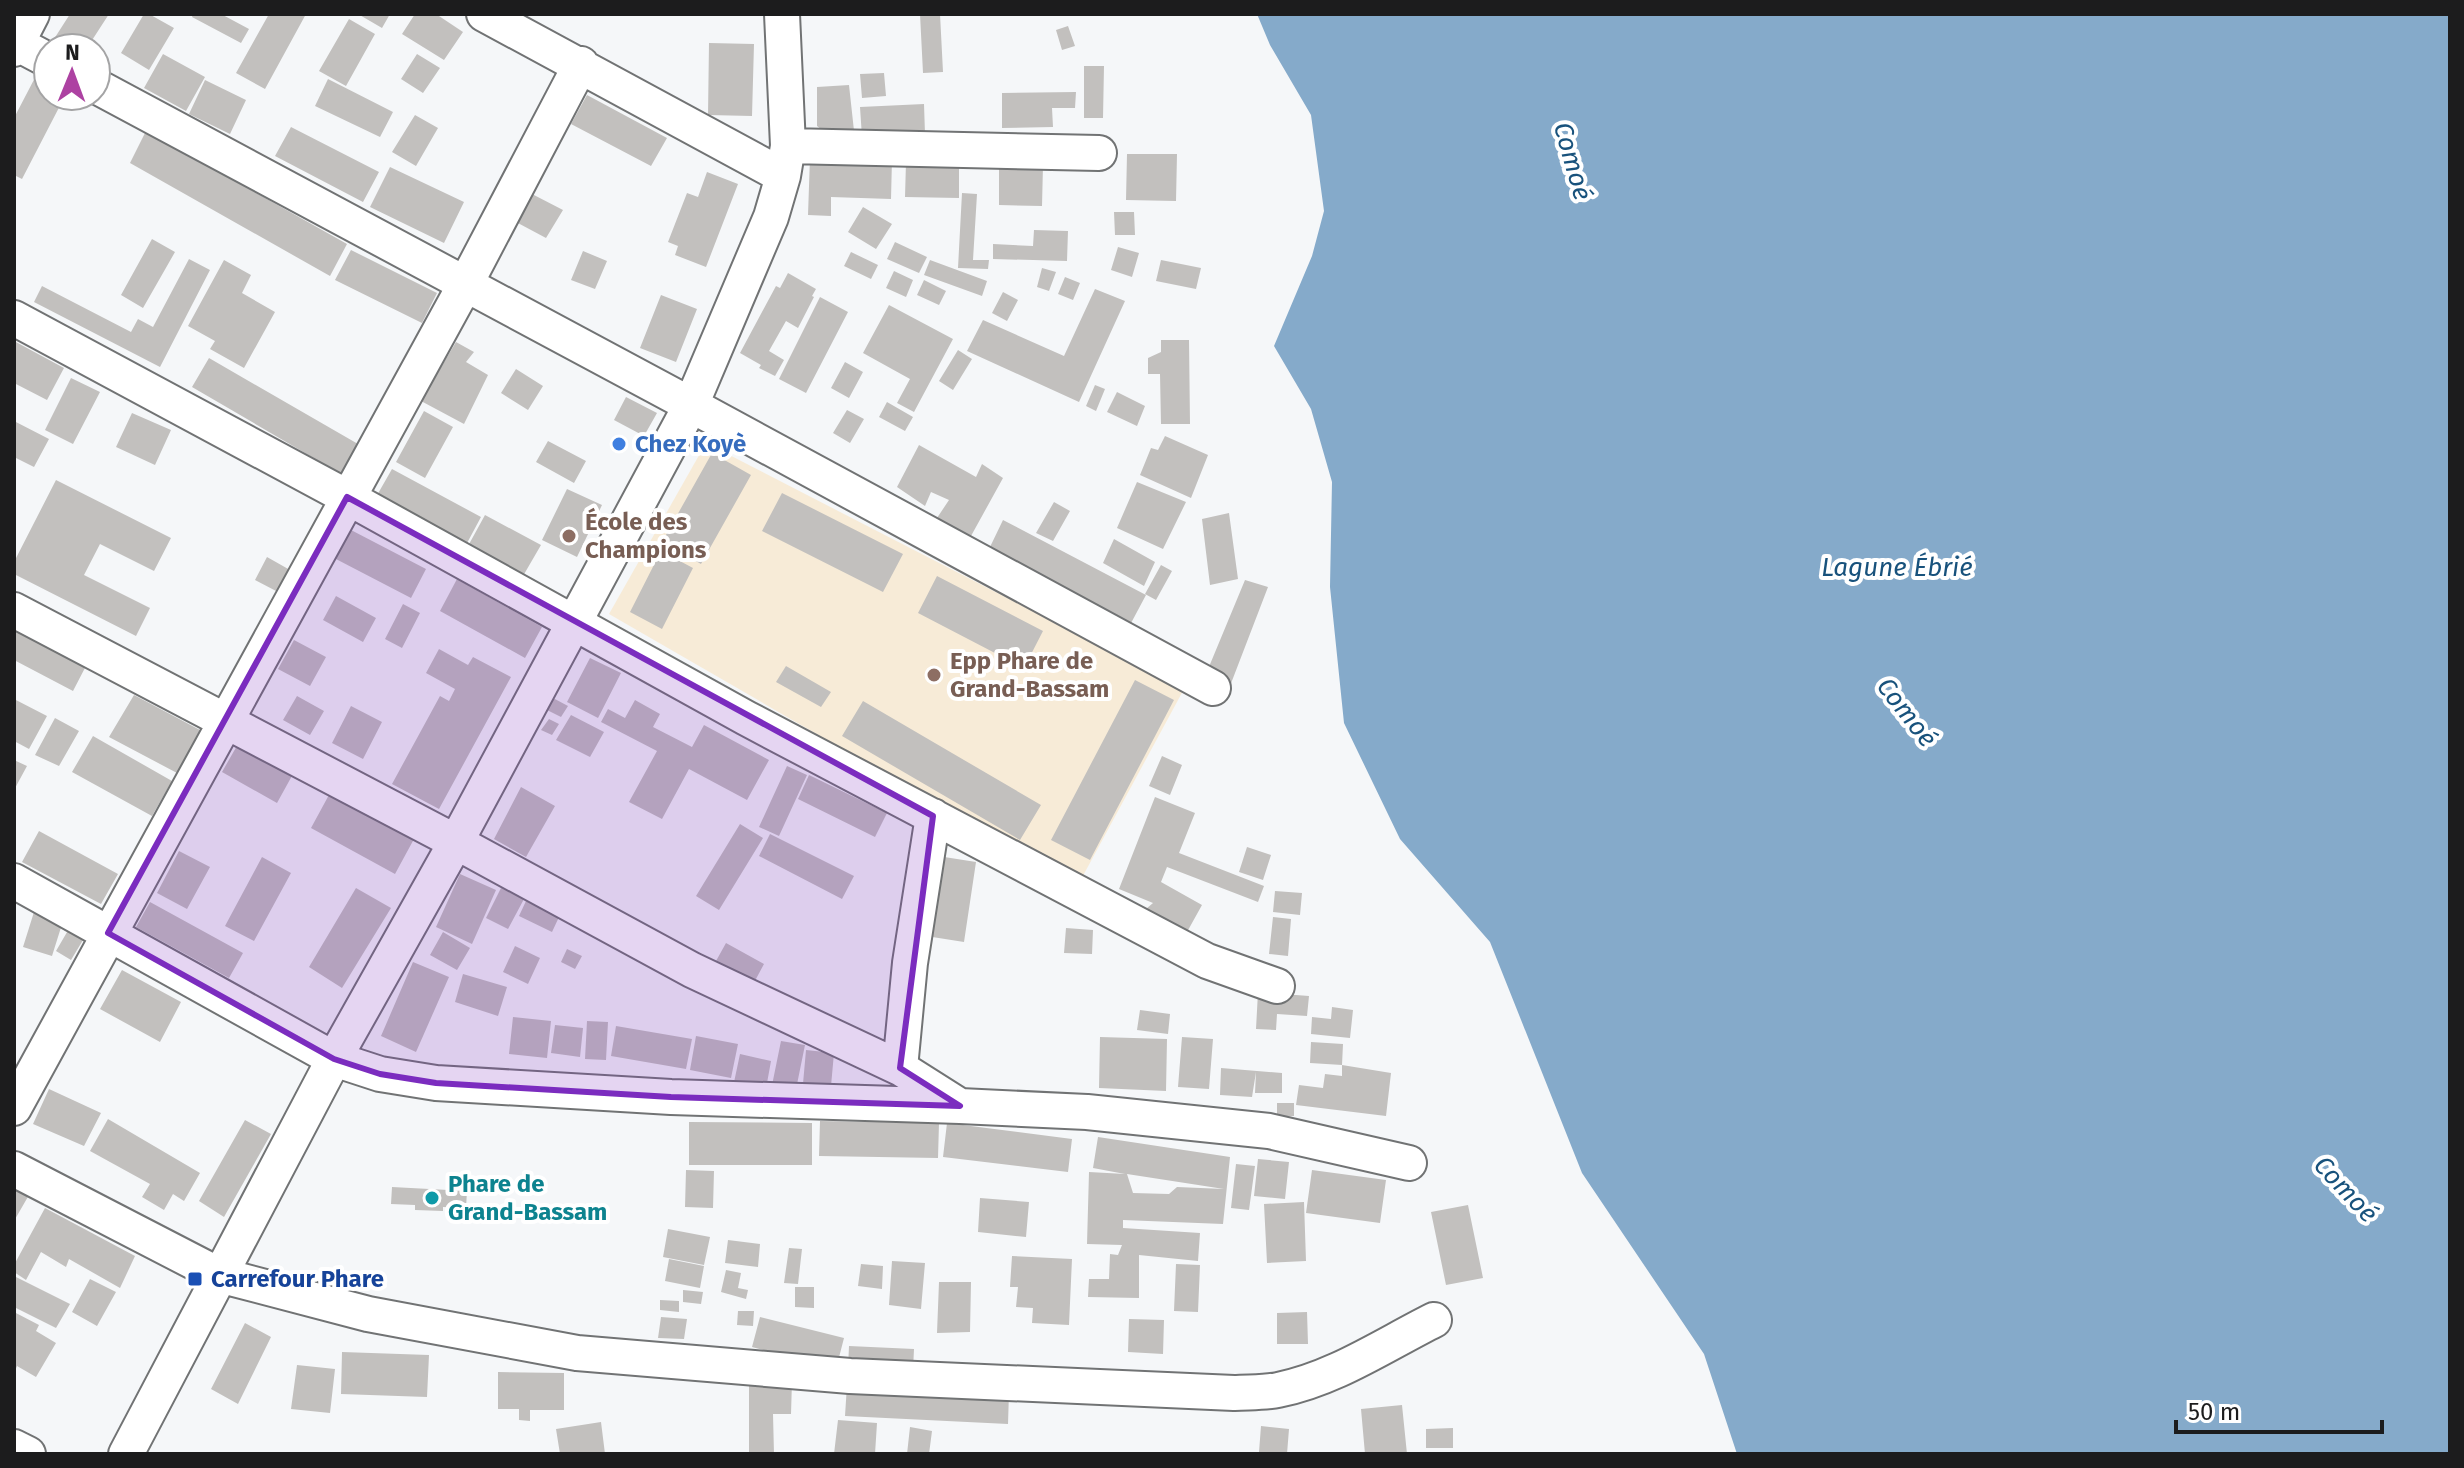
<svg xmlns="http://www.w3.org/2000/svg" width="2464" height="1468" viewBox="0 0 2464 1468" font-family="'Fira Sans',sans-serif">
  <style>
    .education { fill: #f7ebd7 }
    .water { fill: #85aaca }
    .building { fill: #c2c0be; fill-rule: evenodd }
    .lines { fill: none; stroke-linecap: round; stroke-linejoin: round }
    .minor-casing { stroke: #717374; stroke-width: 38 }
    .minor { stroke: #fff; stroke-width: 34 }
    .marked { fill: #7b2cbf; fill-opacity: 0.2; stroke: #7b2cbf; stroke-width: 6; stroke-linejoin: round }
    .shop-dot { fill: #3f7fe0; stroke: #fff; stroke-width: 3 }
    .education-dot { fill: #8d6e63; stroke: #fff; stroke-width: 3 }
    .culture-dot { fill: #0f9aa8; stroke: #fff; stroke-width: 3 }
    .transit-dot { fill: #1a4fb4; stroke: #fff; stroke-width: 3 }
    .labels { text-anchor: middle; stroke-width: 8; stroke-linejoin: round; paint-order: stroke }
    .shop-label { font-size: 24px; font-weight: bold; fill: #366cbe; stroke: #fff; text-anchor: start }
    .education-label { font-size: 24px; font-weight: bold; fill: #785e54; stroke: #fff; text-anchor: start }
    .culture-label { font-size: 24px; font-weight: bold; fill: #0d838f; stroke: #fff; text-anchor: start }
    .transit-label { font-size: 24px; font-weight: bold; fill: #164399; stroke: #fff; text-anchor: start }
    .water-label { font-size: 26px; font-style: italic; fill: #18527c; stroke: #fff }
  </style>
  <rect width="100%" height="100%" fill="#f5f7f9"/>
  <!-- education -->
  <path class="education" d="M 706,443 L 1184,689 L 1078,885 L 609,614 Z"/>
  <!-- water -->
  <path class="water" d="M 1257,14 L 2450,14 L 2450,1454 L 1737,1454 L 1704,1354 L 1582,1173 L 1490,942 L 1400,839 L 1344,723 L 1330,587 L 1332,482 L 1311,409 L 1274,346 L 1312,256 L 1324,211 L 1311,115 L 1270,45 Z"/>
  <!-- building -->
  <path class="building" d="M 70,14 L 109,14 L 87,48 L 68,48 L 54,39 Z
    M 144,14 L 149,14 L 174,28 L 149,70 L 121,53 Z
    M 193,14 L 221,14 L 249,29 L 241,43 L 192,17 Z
    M 269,14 L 306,14 L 265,89 L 236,73 Z
    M 358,14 L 390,14 L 382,28 Z
    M 415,14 L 436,14 L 463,32 L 444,60 L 402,34 Z
    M 920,14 L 940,14 L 943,72 L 923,73 Z
    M 349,19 L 375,34 L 346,86 L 319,71 Z
    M 1068,26 L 1075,46 L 1062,50 L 1056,30 Z
    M 709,43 L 754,44 L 752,116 L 708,115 Z
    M 163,54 L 205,77 L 186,111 L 144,88 Z
    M 417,54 L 440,68 L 423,93 L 401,79 Z
    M 1084,66 L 1104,66 L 1103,118 L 1084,118 Z
    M 39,70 L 48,75 L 48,96 L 65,96 L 22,179 L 14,175 L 14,118 Z
    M 884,73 L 886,96 L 862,98 L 860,74 Z
    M 328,79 L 393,112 L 380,137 L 315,106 Z
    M 205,80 L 246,100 L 230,134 L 189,114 Z
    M 849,85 L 855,140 L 835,140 L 817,126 L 817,87 Z
    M 1076,92 L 1075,108 L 1052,108 L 1053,127 L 1002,128 L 1002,93 Z
    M 587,95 L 667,138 L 651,166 L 571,124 Z
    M 924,104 L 925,134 L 862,137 L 860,107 Z
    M 415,115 L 438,128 L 416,166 L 392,152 Z
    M 291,127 L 379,172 L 363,202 L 275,156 Z
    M 146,131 L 347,244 L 330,276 L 130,163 Z
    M 1127,154 L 1177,154 L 1176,201 L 1126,200 Z
    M 810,157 L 892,159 L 891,199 L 831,197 L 831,216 L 808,215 Z
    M 906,162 L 959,163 L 959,198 L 905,197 Z
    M 999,164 L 1043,165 L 1042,206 L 999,205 Z
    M 390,167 L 464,202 L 444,243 L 370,207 Z
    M 707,172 L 738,184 L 706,267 L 675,255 L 678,246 L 668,242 L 687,193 L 698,197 Z
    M 962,193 L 977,194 L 973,260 L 989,260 L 988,269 L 958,268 Z
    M 532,194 L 563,210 L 546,238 L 516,222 Z
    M 863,207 L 892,224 L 876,249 L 848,232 Z
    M 1114,212 L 1134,212 L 1135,235 L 1115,235 Z
    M 1034,230 L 1068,231 L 1067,261 L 993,259 L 993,244 L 1033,246 Z
    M 152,239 L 175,252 L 143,308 L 121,295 Z
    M 895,242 L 927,257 L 919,273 L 887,259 Z
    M 1118,247 L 1139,253 L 1132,277 L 1111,270 Z
    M 351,250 L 437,293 L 422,323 L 335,280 Z
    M 583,251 L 607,261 L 595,289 L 571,280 Z
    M 851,252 L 878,265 L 871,279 L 844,266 Z
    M 189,259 L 210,270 L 160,367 L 34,302 L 42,286 L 131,332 L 138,319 L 153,327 Z
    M 224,260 L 251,275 L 242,293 L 275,312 L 244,368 L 210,349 L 215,341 L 188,326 Z
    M 930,260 L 987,281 L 982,296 L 924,275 Z
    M 1161,260 L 1201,268 L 1196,289 L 1156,281 Z
    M 1042,268 L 1056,272 L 1049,291 L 1037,287 Z
    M 894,271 L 913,280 L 906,297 L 886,288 Z
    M 788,273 L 816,289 L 812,296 L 814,297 L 798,328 L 786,321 L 769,351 L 784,360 L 775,376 L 759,368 L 761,365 L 740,353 L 776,286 L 780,288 Z
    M 1065,277 L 1080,283 L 1073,300 L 1058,294 Z
    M 924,280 L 946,291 L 939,305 L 917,295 Z
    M 1095,289 L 1125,301 L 1079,402 L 967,351 L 983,320 L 1064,356 Z
    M 1003,292 L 1018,300 L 1007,321 L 992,313 Z
    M 661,295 L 697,309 L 676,362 L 640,348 Z
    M 820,297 L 848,312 L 806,393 L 779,379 Z
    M 889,305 L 953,339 L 914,412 L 897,403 L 910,379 L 863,353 Z
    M 1161,340 L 1189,340 L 1190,424 L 1161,424 L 1160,374 L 1148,374 L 1148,358 L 1161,352 Z
    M 14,341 L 64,368 L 47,400 L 14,383 L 16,367 Z
    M 456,342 L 474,352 L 466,362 L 488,375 L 464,424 L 421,401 Z
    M 958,350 L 972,359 L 953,390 L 939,381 Z
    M 209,358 L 358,444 L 341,474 L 192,387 Z
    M 845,362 L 863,372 L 849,398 L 831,388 Z
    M 516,369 L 543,386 L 528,410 L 501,393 Z
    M 71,378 L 100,392 L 73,444 L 45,430 Z
    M 1095,385 L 1105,389 L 1096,411 L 1086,406 Z
    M 1117,392 L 1145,406 L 1137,426 L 1107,412 Z
    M 626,397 L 657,413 L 644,436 L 614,420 Z
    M 887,402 L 913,417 L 905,431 L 879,417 Z
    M 847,410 L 864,419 L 850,443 L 833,433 Z
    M 424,411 L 453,427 L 425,478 L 396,462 Z
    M 132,413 L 171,430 L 155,465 L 116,447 Z
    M 14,421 L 49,439 L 34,467 L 14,457 Z
    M 1165,436 L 1208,455 L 1191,498 L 1140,475 L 1151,448 L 1158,450 Z
    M 548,441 L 586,461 L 574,483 L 536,462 Z
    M 919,445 L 976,477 L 982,464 L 1003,478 L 971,536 L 937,518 L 949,500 L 931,492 L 925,506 L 897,487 Z
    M 712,453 L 751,475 L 701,564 L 662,542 Z
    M 392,469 L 481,517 L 466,545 L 376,497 Z
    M 56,480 L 171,538 L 154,571 L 100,544 L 84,575 L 150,608 L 136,636 L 14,574 L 14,562 Z
    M 1137,482 L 1186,502 L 1163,549 L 1117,528 Z
    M 567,489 L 602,505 L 577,557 L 542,540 Z
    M 782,493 L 903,554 L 883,592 L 762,531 Z
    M 1054,502 L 1070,511 L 1053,541 L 1036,533 Z
    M 1229,513 L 1238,579 L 1210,585 L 1202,519 Z
    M 485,515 L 541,545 L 523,576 L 468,546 Z
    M 1003,520 L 1146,595 L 1130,625 L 990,547 Z
    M 351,530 L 426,569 L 411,598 L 334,558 Z
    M 1114,539 L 1155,562 L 1144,586 L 1103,563 Z
    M 661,551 L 693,568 L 662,629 L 630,612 Z
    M 267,557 L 290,570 L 278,592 L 255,580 Z
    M 1161,565 L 1172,571 L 1156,600 L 1145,594 Z
    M 937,576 L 1043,631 L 1024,668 L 918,613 Z
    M 457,579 L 542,627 L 525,658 L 440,611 Z
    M 1245,580 L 1268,587 L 1230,686 L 1206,674 Z
    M 336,596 L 376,618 L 363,642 L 323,620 Z
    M 403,604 L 420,613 L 402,648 L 385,639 Z
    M 14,625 L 87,664 L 73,691 L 14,660 Z
    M 294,640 L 326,657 L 310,686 L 278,669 Z
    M 439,649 L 468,665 L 473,657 L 511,677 L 439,809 L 392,784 L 440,696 L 449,701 L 455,689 L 426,673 Z
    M 590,658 L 621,673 L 598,718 L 567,702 Z
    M 786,666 L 831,692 L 821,707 L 776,682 Z
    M 1135,680 L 1174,700 L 1090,860 L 1051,840 Z
    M 134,695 L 200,730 L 177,773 L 109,737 Z
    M 297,696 L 324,711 L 310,735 L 283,720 Z
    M 553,698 L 568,706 L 561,717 L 545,709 Z
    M 14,699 L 47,716 L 29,749 L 14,741 Z
    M 635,700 L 660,714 L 653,727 L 692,747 L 704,725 L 769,760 L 747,800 L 689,769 L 662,819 L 629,802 L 657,751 L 601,722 L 608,709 L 625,718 Z
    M 863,701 L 1041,805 L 1020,840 L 842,736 Z
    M 351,706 L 382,722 L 363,759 L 332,743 Z
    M 571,715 L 604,732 L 590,757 L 556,740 Z
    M 55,718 L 79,731 L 59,766 L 35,755 Z
    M 549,719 L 559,724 L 552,735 L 541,730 Z
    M 93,736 L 172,781 L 152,816 L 72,772 Z
    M 238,744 L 293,774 L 277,803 L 222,772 Z
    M 1162,756 L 1182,765 L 1170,795 L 1149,786 Z
    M 14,760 L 27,766 L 14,790 Z
    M 787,766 L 807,775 L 779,836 L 759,827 Z
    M 809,775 L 887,813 L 875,837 L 798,799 Z
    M 521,787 L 555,806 L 526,857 L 494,839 Z
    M 330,793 L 414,839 L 395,874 L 311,828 Z
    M 1155,797 L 1195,813 L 1179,853 L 1264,886 L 1258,902 L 1167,867 L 1161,882 L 1202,905 L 1187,932 L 1146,909 L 1153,903 L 1119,889 Z
    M 740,824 L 763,838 L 719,910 L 696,896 Z
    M 39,831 L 118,874 L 101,904 L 22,862 Z
    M 770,834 L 854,876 L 842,899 L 759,856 Z
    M 1247,847 L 1271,855 L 1263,880 L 1239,872 Z
    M 179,851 L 210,867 L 187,909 L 157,893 Z
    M 938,856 L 976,862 L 964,942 L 926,936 Z
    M 262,857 L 291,873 L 254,941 L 225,926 Z
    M 460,874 L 496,890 L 472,944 L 436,927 Z
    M 356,888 L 391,908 L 342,988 L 309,967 Z
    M 501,888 L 524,899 L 508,929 L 486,918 Z
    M 1275,891 L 1302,893 L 1300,915 L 1273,912 Z
    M 526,901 L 559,917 L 552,932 L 519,916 Z
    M 150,902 L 243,953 L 229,978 L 136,927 Z
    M 34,912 L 63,921 L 52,956 L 23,947 Z
    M 1273,917 L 1291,919 L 1288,956 L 1269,954 Z
    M 70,927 L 86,935 L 71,960 L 56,951 Z
    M 1066,928 L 1093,930 L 1092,954 L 1064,953 Z
    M 443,932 L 470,948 L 457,970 L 430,955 Z
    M 726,943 L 764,964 L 750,990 L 711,970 Z
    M 515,946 L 540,958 L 528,984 L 503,972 Z
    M 567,949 L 582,956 L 575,969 L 561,962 Z
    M 413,962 L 449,977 L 416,1052 L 381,1036 Z
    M 122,970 L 181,1002 L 160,1042 L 100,1009 Z
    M 463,974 L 507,987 L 498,1016 L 455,1002 Z
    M 1258,992 L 1309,996 L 1307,1016 L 1277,1014 L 1276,1030 L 1256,1029 Z
    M 1332,1007 L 1353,1010 L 1350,1038 L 1311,1034 L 1312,1017 L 1331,1019 Z
    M 1140,1010 L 1170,1014 L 1168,1034 L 1137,1030 Z
    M 513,1017 L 551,1021 L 547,1058 L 509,1054 Z
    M 587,1021 L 608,1022 L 606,1060 L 585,1059 Z
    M 555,1025 L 583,1028 L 580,1057 L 551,1053 Z
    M 616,1026 L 692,1039 L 686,1069 L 611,1056 Z
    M 696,1036 L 738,1044 L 731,1078 L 690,1070 Z
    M 1100,1037 L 1167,1039 L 1166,1091 L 1099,1088 Z
    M 1182,1037 L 1213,1039 L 1209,1089 L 1178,1087 Z
    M 781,1041 L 805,1045 L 794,1099 L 770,1095 Z
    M 1311,1042 L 1343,1044 L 1342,1065 L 1391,1073 L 1386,1116 L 1296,1105 L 1299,1085 L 1323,1088 L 1325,1074 L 1342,1076 L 1342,1065 L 1310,1063 Z
    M 806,1050 L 834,1053 L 830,1097 L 802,1095 Z
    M 740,1054 L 771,1061 L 765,1094 L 733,1087 Z
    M 1221,1068 L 1282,1073 L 1282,1093 L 1255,1093 L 1256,1072 L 1252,1097 L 1220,1095 Z
    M 49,1089 L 101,1113 L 84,1146 L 33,1124 Z
    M 1277,1103 L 1294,1103 L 1294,1116 L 1277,1117 Z
    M 108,1119 L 200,1173 L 184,1201 L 173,1194 L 164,1210 L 142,1197 L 150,1184 L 90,1151 Z
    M 245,1120 L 271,1134 L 224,1217 L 199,1201 Z
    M 820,1121 L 939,1123 L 938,1158 L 819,1156 Z
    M 689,1122 L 812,1123 L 812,1165 L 689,1165 Z
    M 947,1123 L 1072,1139 L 1068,1172 L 943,1157 Z
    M 1098,1137 L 1230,1157 L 1223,1224 L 1123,1220 L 1123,1228 L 1200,1233 L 1198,1261 L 1139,1255 L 1139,1298 L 1088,1297 L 1089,1279 L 1109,1279 L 1110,1254 L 1118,1255 L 1122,1245 L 1087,1244 L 1089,1172 L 1125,1174 L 1093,1168 ZM 1127,1174 L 1224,1189 L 1177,1187 L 1169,1194 L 1133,1193 Z
    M 1258,1159 L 1289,1162 L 1285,1199 L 1254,1196 Z
    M 1236,1164 L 1255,1166 L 1249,1210 L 1231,1208 Z
    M 686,1170 L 714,1171 L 713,1208 L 685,1207 Z
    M 1312,1170 L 1386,1180 L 1380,1223 L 1306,1213 Z
    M 14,1178 L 33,1188 L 14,1221 Z
    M 392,1187 L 467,1191 L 466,1208 L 443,1207 L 443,1211 L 415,1210 L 415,1205 L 391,1204 Z
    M 980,1198 L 1029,1202 L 1026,1237 L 978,1232 Z
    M 1304,1202 L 1306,1261 L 1267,1263 L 1264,1204 Z
    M 1468,1205 L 1483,1278 L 1446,1285 L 1431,1212 Z
    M 45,1208 L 135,1256 L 120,1288 L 69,1259 L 66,1267 L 41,1252 L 26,1280 L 14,1272 L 14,1265 Z
    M 668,1229 L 710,1237 L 704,1265 L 663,1257 Z
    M 728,1240 L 760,1244 L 758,1267 L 725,1263 Z
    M 789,1248 L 802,1249 L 798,1284 L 784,1283 Z
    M 1012,1256 L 1072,1259 L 1069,1325 L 1032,1323 L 1033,1308 L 1016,1307 L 1018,1287 L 1010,1287 Z
    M 669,1259 L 704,1266 L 700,1288 L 665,1281 Z
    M 892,1261 L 925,1263 L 921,1309 L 889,1305 Z
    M 861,1264 L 883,1266 L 882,1289 L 858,1286 Z
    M 1176,1264 L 1200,1265 L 1198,1312 L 1174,1311 Z
    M 726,1270 L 741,1273 L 738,1288 L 748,1290 L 746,1299 L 721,1292 Z
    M 14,1276 L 70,1304 L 56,1328 L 14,1307 Z
    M 90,1279 L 116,1292 L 97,1326 L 72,1312 Z
    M 939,1282 L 971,1282 L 970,1332 L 937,1333 Z
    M 795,1287 L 814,1287 L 814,1308 L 795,1307 Z
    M 683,1290 L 703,1292 L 701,1304 L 683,1302 Z
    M 660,1300 L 679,1301 L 679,1312 L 660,1310 Z
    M 738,1311 L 754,1311 L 753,1326 L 737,1325 Z
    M 14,1312 L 39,1325 L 36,1331 L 56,1343 L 36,1377 L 17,1366 L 14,1373 Z
    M 1307,1312 L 1308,1344 L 1277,1344 L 1277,1313 Z
    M 661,1317 L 687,1319 L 684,1339 L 658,1338 Z
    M 760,1317 L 844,1338 L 836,1369 L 752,1347 Z
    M 1129,1319 L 1164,1320 L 1163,1354 L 1128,1352 Z
    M 245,1323 L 271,1337 L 238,1404 L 211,1389 Z
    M 849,1346 L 914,1349 L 913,1370 L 848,1368 Z
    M 342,1352 L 429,1355 L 427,1397 L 341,1394 Z
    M 297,1365 L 335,1369 L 330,1413 L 291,1409 Z
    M 498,1372 L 564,1373 L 564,1410 L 530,1410 L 530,1421 L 519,1420 L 519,1409 L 498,1409 Z
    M 749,1381 L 792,1381 L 791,1414 L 773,1414 L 774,1454 L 749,1454 Z
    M 847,1385 L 1009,1392 L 1008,1424 L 845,1416 Z
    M 1402,1405 L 1407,1454 L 1365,1454 L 1361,1409 Z
    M 838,1420 L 877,1423 L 875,1454 L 834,1454 Z
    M 601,1422 L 605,1454 L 560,1454 L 556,1429 Z
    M 1261,1426 L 1289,1429 L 1287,1454 L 1259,1452 Z
    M 910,1427 L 932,1431 L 929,1454 L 907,1454 Z
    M 1453,1428 L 1453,1448 L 1426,1448 L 1426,1429 Z"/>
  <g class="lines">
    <defs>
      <path id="minor" d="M 484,14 L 783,176
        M 14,42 L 48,60
        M 14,49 L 32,14
        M 96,86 L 691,405 L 1213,688
        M 788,146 L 1099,153
        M 14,318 L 347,497 L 746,718 L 1207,961 L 1277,986
        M 14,610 L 456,842 L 692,970 L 900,1068 L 960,1106 L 671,1097 L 436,1083 L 380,1074 L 334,1059 L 14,881
        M 900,1068 L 910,963 L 933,816
        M 960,1106 L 1087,1112 L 1269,1131 L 1409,1163
        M 14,1108 L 466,283 L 581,64
        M 14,1169 L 219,1275 L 368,1314 L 577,1353 L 850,1376 L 1234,1393 C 1249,1392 1264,1393 1278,1390 C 1334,1379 1384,1345 1434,1320
        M 14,1447 L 28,1454
        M 126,1454 L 334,1059 L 456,842 L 691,405 L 771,217 L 783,176 L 788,146 L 782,14"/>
    </defs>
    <!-- minor casing -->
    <use href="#minor" class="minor-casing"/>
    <!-- minor -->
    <use href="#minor" class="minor"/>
  </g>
  <!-- marked area -->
  <path class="marked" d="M 347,497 L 933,816 L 900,1068 L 960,1106 L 671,1097 L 436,1083 L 380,1074 L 334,1059 L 108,933 Z"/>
  <!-- markers -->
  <circle class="shop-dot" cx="619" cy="444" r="8"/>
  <g class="education-dot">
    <circle cx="569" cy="536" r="8"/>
    <circle cx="934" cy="675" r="8"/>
  </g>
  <circle class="culture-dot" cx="432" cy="1198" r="8"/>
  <rect class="transit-dot" x="187" y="1271" width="16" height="16" rx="4"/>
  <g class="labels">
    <!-- shop labels -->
    <g class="shop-label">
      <text x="635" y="452">Chez Koyè</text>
    </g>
    <!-- education labels -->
    <g class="education-label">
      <text x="585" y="530">École des<tspan x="585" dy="28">Champions</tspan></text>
      <text x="950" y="669">Epp Phare de<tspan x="950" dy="28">Grand-Bassam</tspan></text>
    </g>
    <!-- culture labels -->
    <g class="culture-label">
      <text x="448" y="1192">Phare de<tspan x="448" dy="28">Grand-Bassam</tspan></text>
    </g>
    <!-- transit labels -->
    <g class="transit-label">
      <text x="211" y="1287">Carrefour Phare</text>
    </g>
    <!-- water labels -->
    <g class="water-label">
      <text transform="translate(1573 161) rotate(74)" y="9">Comoé</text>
      <text x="1897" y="576">Lagune Ébrié</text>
      <text transform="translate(1907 712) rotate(52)" y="9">Comoé</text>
      <text transform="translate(2346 1189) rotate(47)" y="9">Comoé</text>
    </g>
  </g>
  <!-- border -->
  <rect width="2464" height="1468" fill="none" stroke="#1c1c1d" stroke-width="32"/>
  <!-- north arrow -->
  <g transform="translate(72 72) rotate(1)"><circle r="38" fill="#ffffff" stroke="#a4a4a5" stroke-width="2"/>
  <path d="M0-6L14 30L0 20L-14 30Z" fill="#ad42a2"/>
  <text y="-12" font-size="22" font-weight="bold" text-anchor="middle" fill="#1c1c1d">N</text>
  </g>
  <!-- scale -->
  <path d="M2176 1420v12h206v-12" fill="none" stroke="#1c1c1d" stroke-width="4"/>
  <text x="2188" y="1420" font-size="24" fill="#1c1c1d" stroke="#ffffff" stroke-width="6" paint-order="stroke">50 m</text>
</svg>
